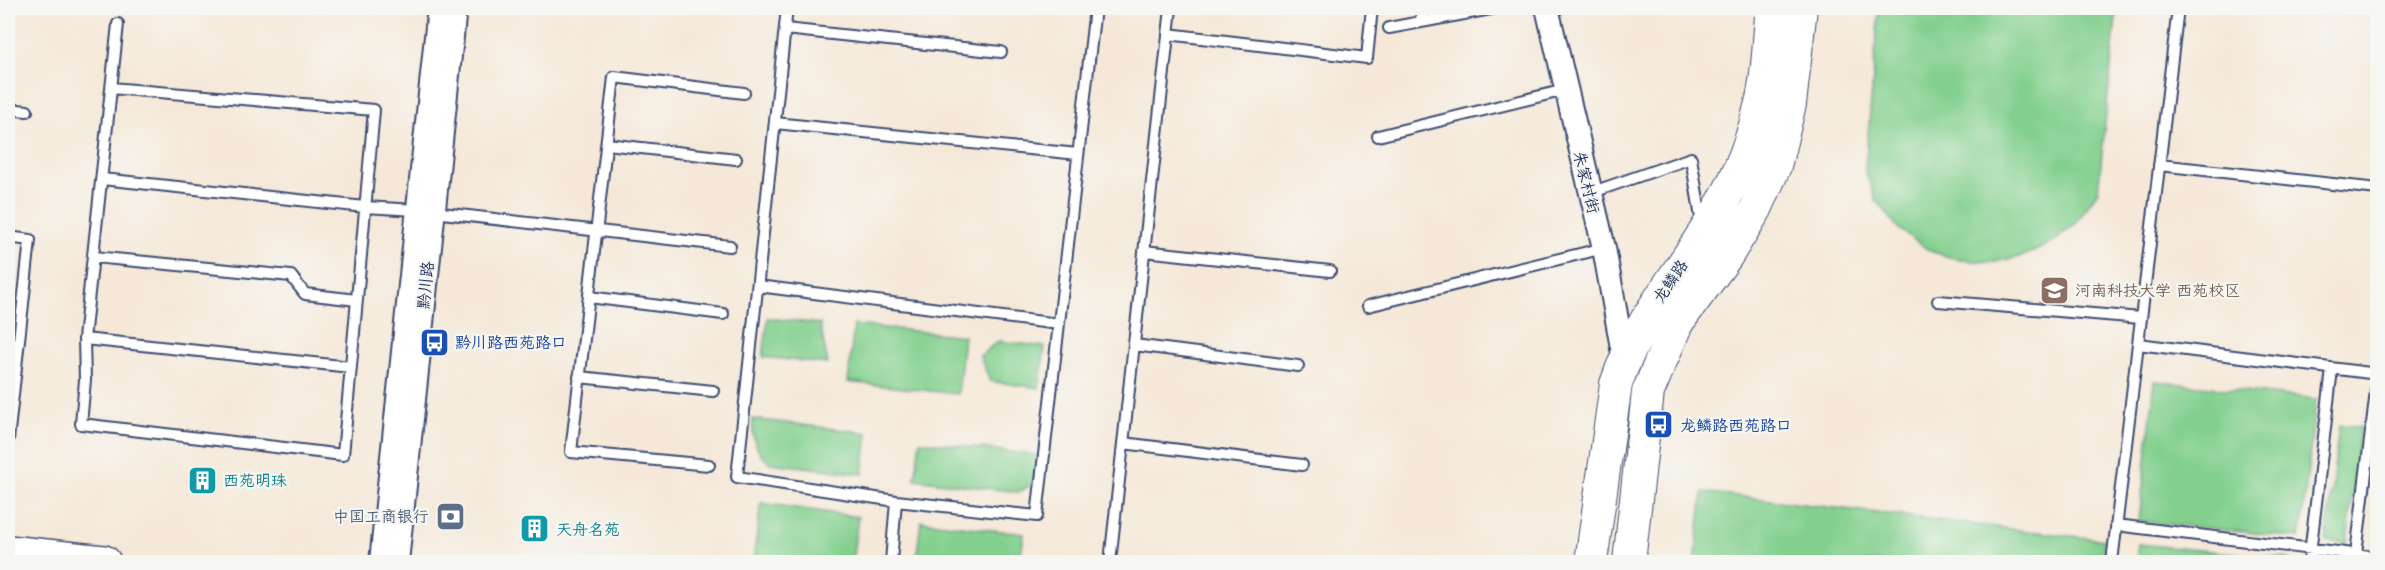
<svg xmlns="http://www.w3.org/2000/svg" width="2385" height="570" viewBox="0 0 2385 570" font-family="'Playpen Sans','LXGW WenKai TC',sans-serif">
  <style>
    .green { fill: #83d08e; stroke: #4f8076; stroke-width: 1.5 }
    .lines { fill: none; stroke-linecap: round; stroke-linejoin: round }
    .lane-casing { stroke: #3c4b70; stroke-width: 14 }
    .street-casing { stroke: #3c4b70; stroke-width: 26 }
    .secondary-casing { stroke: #3c4b70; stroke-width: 34 }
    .primary-casing { stroke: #3c4b70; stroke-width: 36 }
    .lane { stroke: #fff; stroke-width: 10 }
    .street { stroke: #fff; stroke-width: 22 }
    .secondary { stroke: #fff; stroke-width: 32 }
    .primary { stroke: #fff; stroke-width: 33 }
    .labels { text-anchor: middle; stroke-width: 4.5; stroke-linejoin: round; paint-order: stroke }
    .street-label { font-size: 16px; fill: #1b2f5e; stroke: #f6f6f2 }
    .education-label { font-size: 16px; fill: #785e54; stroke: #f6f6f2; text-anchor: start }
    .transit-label { font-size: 16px; fill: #164399; stroke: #f6f6f2; text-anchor: start }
    .culture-label { font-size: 16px; fill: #0d838f; stroke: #f6f6f2; text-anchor: start }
    .service-label { font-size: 16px; fill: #4e5e75; stroke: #f6f6f2; text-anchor: end }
  </style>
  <rect width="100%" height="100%" fill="#f6f6f2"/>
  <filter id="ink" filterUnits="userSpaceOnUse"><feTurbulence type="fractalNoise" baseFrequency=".0167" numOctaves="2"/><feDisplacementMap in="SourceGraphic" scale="12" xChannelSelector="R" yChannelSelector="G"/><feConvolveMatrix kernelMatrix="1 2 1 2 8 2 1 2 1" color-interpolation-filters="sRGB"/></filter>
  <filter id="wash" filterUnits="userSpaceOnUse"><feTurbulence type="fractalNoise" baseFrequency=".008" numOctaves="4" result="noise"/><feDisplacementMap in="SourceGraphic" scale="24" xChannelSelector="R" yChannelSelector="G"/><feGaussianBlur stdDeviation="1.35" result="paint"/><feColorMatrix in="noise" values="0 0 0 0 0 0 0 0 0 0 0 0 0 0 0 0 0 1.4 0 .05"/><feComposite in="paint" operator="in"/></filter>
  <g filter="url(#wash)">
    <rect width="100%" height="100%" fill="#f5e8d8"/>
    <!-- green -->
    <path class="green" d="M 1879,8 L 2117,8 L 2098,191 L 2076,223 L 2053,242 L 2024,256 L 1995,262 L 1960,260 L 1930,251 L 1899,229 L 1876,200 L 1865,170 Z
      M 768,318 L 820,324 L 828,364 L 763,357 Z
      M 854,325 L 964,336 L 958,394 L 848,382 Z
      M 998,341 L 1045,347 L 1039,388 L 990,381 L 980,356 Z
      M 2155,381 L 2316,399 L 2300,538 L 2139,521 Z
      M 753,419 L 868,433 L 863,474 L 770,463 C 756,452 751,436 753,419 Z
      M 2339,425 L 2360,427 L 2347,543 L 2326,541 Z
      M 920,441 L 1037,455 C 1044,475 1036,484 1018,492 L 915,479 Z
      M 1703,492 L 2104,540 L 2101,562 L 1695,562 Z
      M 761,503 L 858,517 L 852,562 L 753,562 Z
      M 921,521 L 1024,534 L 1020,562 L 916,562 Z
      M 2138,544 L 2290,559 L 2289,562 L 2136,562 Z"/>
  </g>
  <g filter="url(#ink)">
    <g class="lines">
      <defs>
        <path id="lane" d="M 787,8 L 737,477 L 896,501 L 1037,516 L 1095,8
          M 1421,22 L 1422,8
          M 1389,28 L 1496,8
          M 785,29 L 1001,52
          M 1168,34 L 1367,58 L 1372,8
          M 111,88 L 374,110 L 343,455 L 81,424 L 85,380 L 84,339 L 118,24
          M 8,109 L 27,111
          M 775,123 L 1078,154
          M 1378,136 L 1565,90
          M 607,144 L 736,159
          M 2159,165 L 2378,189
          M 102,179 L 365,207 L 416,210 L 730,246
          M 1590,193 L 1691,158 L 1702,224
          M 8,237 L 30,240 L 8,440
          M 1144,251 L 1330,271
          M 94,257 L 291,276 L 305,294 L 357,300
          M 758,286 L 1059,324
          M 589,297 L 723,314
          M 1938,301 L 2141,318
          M 1368,306 L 1604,248
          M 84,339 L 351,367
          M 2138,344 L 2378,374
          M 1134,345 L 1298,366
          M 579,377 L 713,391
          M 1123,443 L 1302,465
          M 709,465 L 571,452 L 614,77 L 744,93
          M 2116,525 L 2378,557
          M 891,562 L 896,501
          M 1110,562 L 1171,8
          M 2112,562 L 2178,8
          M 2309,562 L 2332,369
          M 2355,562 L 2378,375"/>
        <path id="street" d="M 1547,8 L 1604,248 L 1624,359
          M 381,562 L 439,8
          M 397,562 L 455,8"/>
        <path id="secondary" d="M 1591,562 L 1616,384 C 1639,315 1689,263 1724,200 C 1741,170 1753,136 1761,103 C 1769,72 1768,38 1772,8
          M 1629,562 L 1648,392 L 1677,323 L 1726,257 L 1756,209 L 1775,166 L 1790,104 L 1801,8"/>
        <path id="primary" d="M 8,552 L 104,562"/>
      </defs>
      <!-- lane casing -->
      <use href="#lane" class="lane-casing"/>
      <!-- street casing -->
      <use href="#street" class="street-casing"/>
      <!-- secondary casing -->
      <use href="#secondary" class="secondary-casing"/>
      <!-- primary casing -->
      <use href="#primary" class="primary-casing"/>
      <!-- lane -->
      <use href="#lane" class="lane"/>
      <!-- street -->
      <use href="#street" class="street"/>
      <!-- secondary -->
      <use href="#secondary" class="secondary"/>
      <!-- primary -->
      <use href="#primary" class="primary"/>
    </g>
  </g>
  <!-- icons -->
  <defs>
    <symbol id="university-square" viewBox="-11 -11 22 22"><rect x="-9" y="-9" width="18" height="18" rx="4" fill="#8d6e63" stroke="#f6f6f2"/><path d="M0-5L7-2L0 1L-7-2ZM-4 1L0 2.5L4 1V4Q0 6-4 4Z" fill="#fff"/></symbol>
    <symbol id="bus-square" viewBox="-11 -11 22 22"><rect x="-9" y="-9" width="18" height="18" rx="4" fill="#1a4fb4" stroke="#f6f6f2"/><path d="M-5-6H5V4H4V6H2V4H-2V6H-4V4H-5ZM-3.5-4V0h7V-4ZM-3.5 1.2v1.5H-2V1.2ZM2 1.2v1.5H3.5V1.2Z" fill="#fff"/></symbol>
    <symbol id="building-square" viewBox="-11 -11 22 22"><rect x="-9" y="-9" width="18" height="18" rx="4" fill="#0f9aa8" stroke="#f6f6f2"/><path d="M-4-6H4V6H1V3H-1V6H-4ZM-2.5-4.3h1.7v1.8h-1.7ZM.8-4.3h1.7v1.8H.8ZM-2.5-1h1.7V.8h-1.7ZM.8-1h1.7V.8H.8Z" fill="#fff"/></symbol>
    <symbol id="bank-square" viewBox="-11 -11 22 22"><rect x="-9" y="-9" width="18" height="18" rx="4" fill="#5c6f8a" stroke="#f6f6f2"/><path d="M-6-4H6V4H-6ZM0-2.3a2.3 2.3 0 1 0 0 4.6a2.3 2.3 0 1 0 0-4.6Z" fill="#fff"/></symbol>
  </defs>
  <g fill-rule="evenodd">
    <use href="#university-square" x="2038" y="274" width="33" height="33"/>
    <use href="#bus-square" x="418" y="326" width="33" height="33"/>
    <use href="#bus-square" x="1642" y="408" width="33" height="33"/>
    <use href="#building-square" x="186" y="464" width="33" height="33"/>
    <use href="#bank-square" x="434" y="500" width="33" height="33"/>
    <use href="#building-square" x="518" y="512" width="33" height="33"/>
  </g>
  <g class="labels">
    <!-- street labels -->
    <g class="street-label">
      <text transform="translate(1587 182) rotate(76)" y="6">朱家村街</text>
      <text transform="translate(1670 281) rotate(-56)" y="6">龙鳞路</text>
      <text transform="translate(425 285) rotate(-84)" y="6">黔川路</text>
    </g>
    <!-- education labels -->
    <g class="education-label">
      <text x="2075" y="296">河南科技大学 西苑校区</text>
    </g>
    <!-- transit labels -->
    <g class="transit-label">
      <text x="455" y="348">黔川路西苑路口</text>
      <text x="1680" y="431">龙鳞路西苑路口</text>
    </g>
    <!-- culture labels -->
    <g class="culture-label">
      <text x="223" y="486">西苑明珠</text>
      <text x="556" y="535">天舟名苑</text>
    </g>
    <!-- service labels -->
    <g class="service-label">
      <text x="429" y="522">中国工商银行</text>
    </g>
  </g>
  <!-- margin -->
  <rect width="2385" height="570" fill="none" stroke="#f6f6f2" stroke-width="30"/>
</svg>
